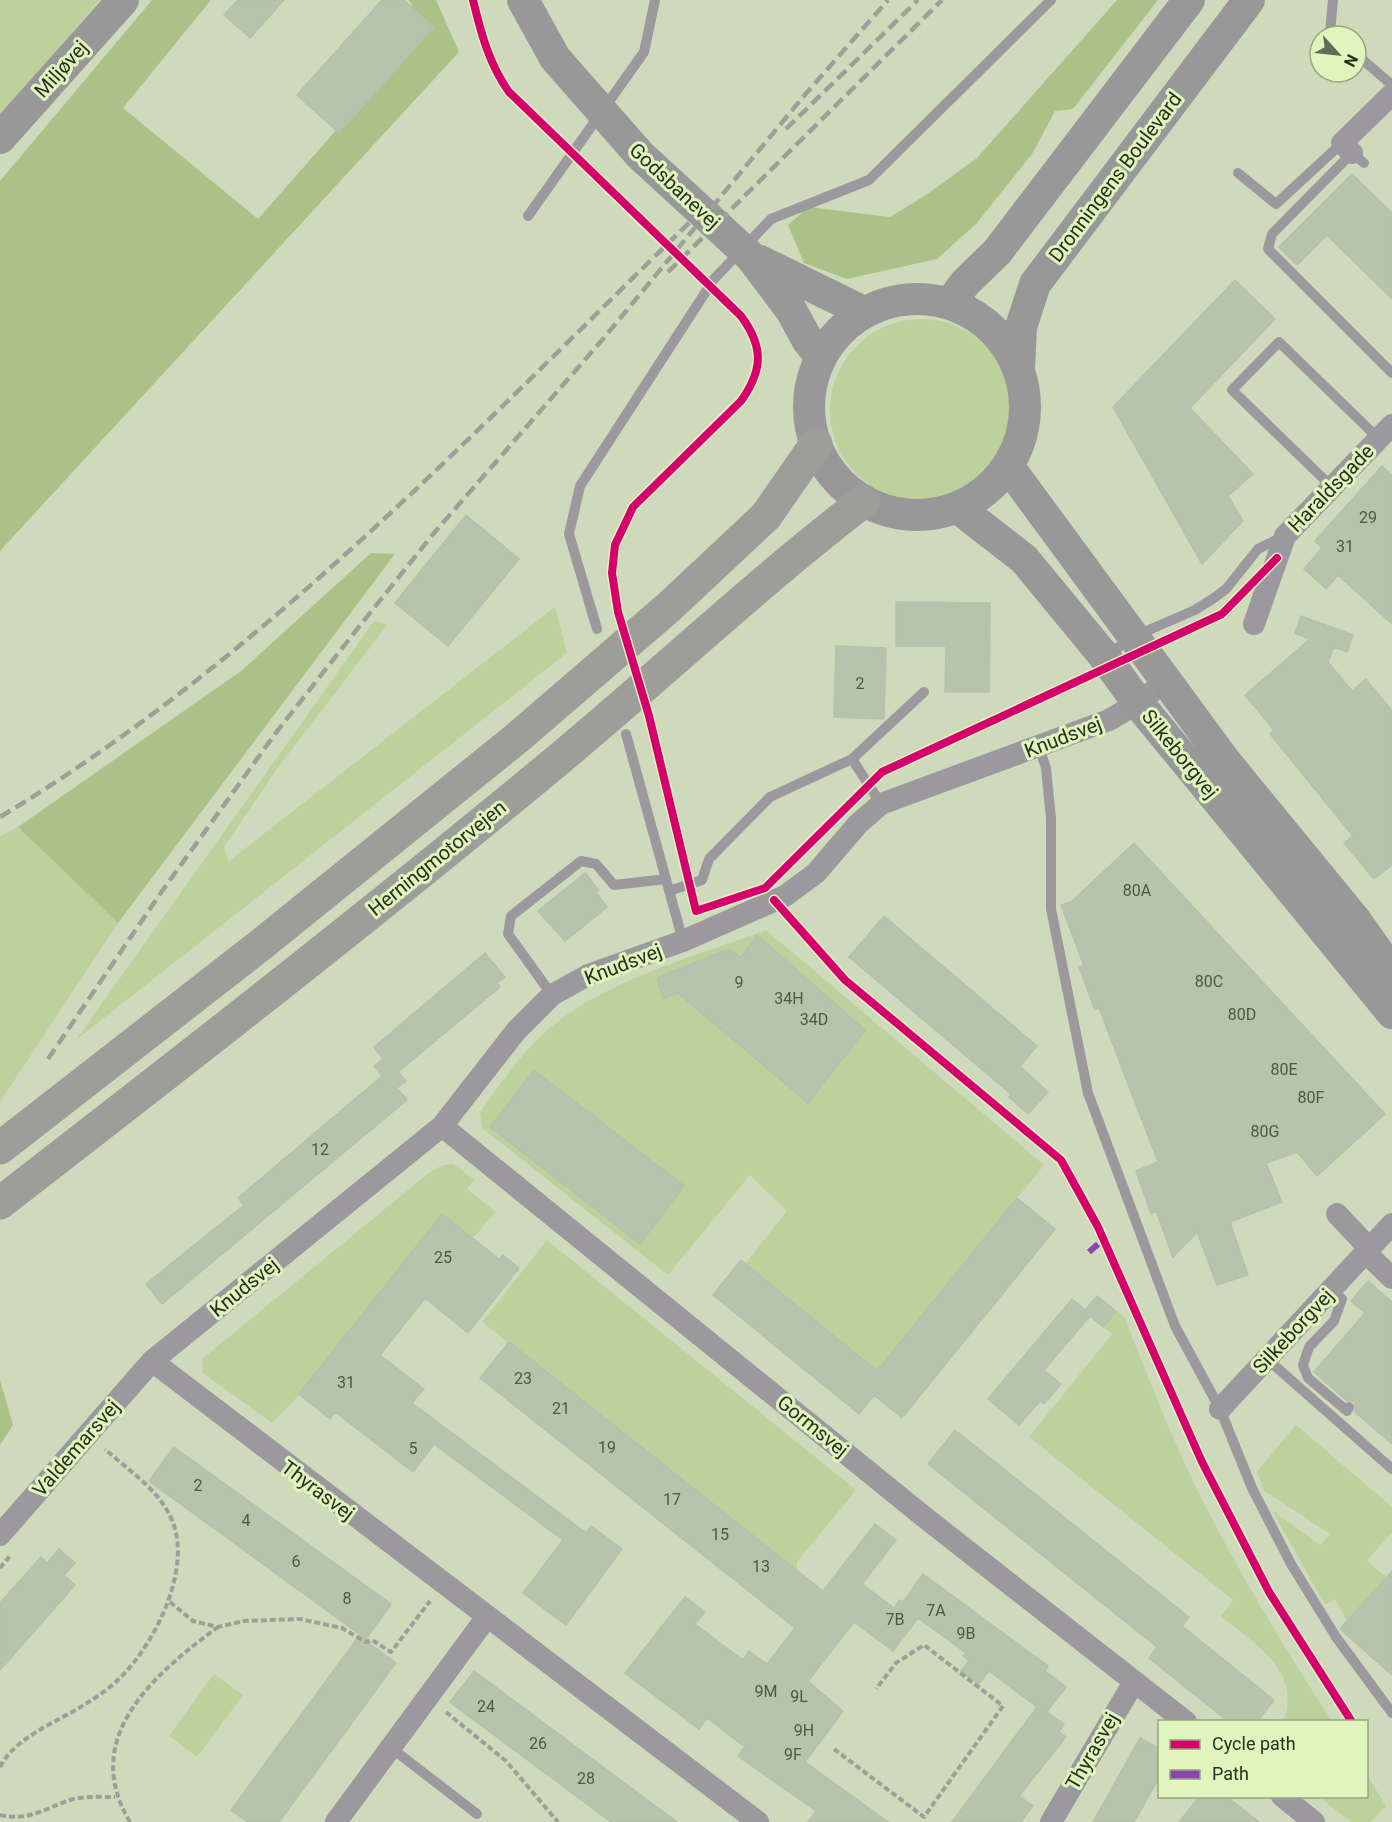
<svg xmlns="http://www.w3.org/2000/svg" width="1392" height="1822" viewBox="0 0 1392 1822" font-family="Roboto,sans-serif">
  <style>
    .green { fill: #bdd19c }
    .forest { fill: #acc187 }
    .building { fill: #b6c3ad; stroke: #b4c1ac; stroke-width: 1.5 }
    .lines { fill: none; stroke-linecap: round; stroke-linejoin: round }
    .path { stroke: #9d9f98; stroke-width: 4; stroke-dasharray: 6 3; stroke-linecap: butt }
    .lane { stroke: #9c999e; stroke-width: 10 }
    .street { stroke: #9c999e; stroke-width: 22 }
    .secondary { stroke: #999898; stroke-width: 32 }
    .highway { stroke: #9d9e99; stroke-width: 33 }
    .rail { stroke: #9da096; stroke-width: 4.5; stroke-dasharray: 12 6; stroke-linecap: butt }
    .quiet { stroke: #8e44ad; stroke-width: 6; stroke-dasharray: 12 6; stroke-linecap: butt }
    .cycleway-casing { stroke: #dff5bd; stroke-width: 11 }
    .cycleway { stroke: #d6006c; stroke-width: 8 }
    .labels { text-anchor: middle; stroke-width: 6; stroke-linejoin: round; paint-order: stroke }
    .number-label { font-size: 16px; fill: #4e5843 }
    .street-label { font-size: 20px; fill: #28301b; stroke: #dff5bd }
  </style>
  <rect width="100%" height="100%" fill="#cfdabd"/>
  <!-- green -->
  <path class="green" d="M 0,0 L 100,0 L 0,116 Z
    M830 410a91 91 0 1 1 182 0a91 91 0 1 1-182 0Z
    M 555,607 L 567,653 L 76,1040 L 374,621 L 388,624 L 279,766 L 224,847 L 229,861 Z
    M 18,827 L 118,923 L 0,1102 L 0,836 Z
    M 766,930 L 1044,1165 L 877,1371 L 745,1264 L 787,1211 L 750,1175 L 668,1275 L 482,1128 L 480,1112 C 496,1090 512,1067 530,1047 C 587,984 689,959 766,930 Z
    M 453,1164 L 475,1180 L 467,1189 L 496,1212 L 473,1238 L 442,1214 L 300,1394 L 272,1423 L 203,1373 L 202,1359 L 430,1172 L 443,1165 Z
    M 547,1240 L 856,1490 L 797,1562 L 797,1570 L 482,1322 Z
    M 1116,1311 L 1124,1317 C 1151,1384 1177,1453 1211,1517 C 1248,1588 1289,1655 1332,1721 L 1284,1721 C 1301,1669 1255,1645 1221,1616 L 1233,1600 L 1029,1437 L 1112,1334 L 1103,1327 Z
    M 1296,1425 L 1392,1507 L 1392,1532 L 1367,1561 L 1386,1577 L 1347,1621 L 1335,1599 L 1325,1605 L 1272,1510 L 1320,1545 L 1330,1534 L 1263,1490 L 1257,1471 Z
    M 214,1674 L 243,1695 L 197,1757 L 169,1736 Z
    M 1367,1775 L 1386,1806 L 1370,1822 L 1351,1822 L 1319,1797 L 1366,1796 Z"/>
  <!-- forest -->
  <path class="forest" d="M 152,0 L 211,0 L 123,108 L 258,219 L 425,29 L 409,0 L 436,0 L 459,52 L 0,551 L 0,181 Z
    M 1117,0 L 1158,0 L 1073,109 L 1055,111 L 1032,154 L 976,224 L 937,259 L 847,279 L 804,263 L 788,225 L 809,207 L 890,217 L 926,195 L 977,158 Z
    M 371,553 L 395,554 L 118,923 L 18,827 L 241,671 Z
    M 0,1380 L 13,1425 L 0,1445 Z"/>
  <!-- building -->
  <path class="building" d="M 238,0 L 284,0 L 250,38 L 224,15 Z
    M 382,0 L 404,0 L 434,27 L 339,133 L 297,95 Z
    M 1352,174 L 1392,213 L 1392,299 L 1327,235 L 1297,265 L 1279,247 Z
    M 1235,280 L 1275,319 L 1190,408 L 1253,474 L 1228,496 L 1243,521 L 1202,564 L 1113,407 Z
    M 1382,466 L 1392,475 L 1392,624 L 1338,575 L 1326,589 L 1304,569 L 1322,548 L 1315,541 Z
    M 466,515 L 519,559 L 448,646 L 395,603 Z
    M 896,602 L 990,603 L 989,692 L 945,692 L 946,646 L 896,646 Z
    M 1301,616 L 1353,635 L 1347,652 L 1334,647 L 1328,662 L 1352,691 L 1366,679 L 1392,711 L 1392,865 L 1374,879 L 1344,843 L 1353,836 L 1270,734 L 1274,730 L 1245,695 L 1310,639 L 1295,633 Z
    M 836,646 L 886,648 L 884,719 L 834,717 Z
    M 1134,843 L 1385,1114 L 1317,1176 L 1297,1152 L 1266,1163 L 1282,1202 L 1230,1222 L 1248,1275 L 1217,1285 L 1197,1232 L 1173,1257 L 1156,1211 L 1151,1214 L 1136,1171 L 1158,1162 L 1099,1008 L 1095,1010 L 1079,967 L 1084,966 L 1061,905 L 1071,902 Z
    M 585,873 L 599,890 L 596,892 L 607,907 L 565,941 L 538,911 Z
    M 884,916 L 1037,1046 L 1020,1066 L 1048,1092 L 1028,1114 L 1009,1097 L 1011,1094 L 849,957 Z
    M 757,935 L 865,1030 L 808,1103 L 678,993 L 663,999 L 657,978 L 729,949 L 741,958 Z
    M 485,953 L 505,977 L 497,983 L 500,987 L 398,1072 L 406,1081 L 397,1088 L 407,1100 L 162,1304 L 146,1284 L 244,1205 L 238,1198 L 382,1076 L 374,1066 L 383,1059 L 374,1047 Z
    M 534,1070 L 684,1186 L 640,1244 L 490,1127 Z
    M 1017,1198 L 1055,1229 L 902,1418 L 874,1395 L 859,1414 L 713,1295 L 741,1260 L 877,1371 Z
    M 442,1214 L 499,1259 L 503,1255 L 519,1268 L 468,1333 L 425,1298 L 380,1355 L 424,1389 L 412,1403 L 586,1533 L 591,1526 L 622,1549 L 566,1625 L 523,1593 L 563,1540 L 434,1444 L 413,1472 L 335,1412 L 330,1419 L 299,1394 Z
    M 1368,1281 L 1392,1302 L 1392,1444 L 1355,1412 L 1355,1402 L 1346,1400 L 1314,1372 L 1365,1313 L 1351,1301 Z
    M 1097,1296 L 1116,1311 L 1103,1327 L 1090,1316 L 1044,1370 L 1061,1384 L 1044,1404 L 1040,1401 L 1019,1425 L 988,1399 L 1072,1299 L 1085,1310 Z
    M 509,1342 L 823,1591 L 875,1524 L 896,1540 L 862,1584 L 894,1608 L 900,1600 L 903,1602 L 923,1574 L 1048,1666 L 1045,1671 L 1066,1687 L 1047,1712 L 1064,1724 L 1059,1732 L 1066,1737 L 1019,1796 L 1033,1806 L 1021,1822 L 952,1822 L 1037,1707 L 989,1671 L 979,1684 L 961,1671 L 969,1660 L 963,1656 L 966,1653 L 918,1618 L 893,1651 L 854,1622 L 808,1681 L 843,1711 L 805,1762 L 888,1822 L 808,1822 L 816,1811 L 738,1756 L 745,1747 L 707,1718 L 699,1729 L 625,1673 L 685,1597 L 705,1612 L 695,1624 L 743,1660 L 749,1651 L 767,1664 L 795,1628 L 480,1378 Z
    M 955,1430 L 1189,1617 L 1182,1626 L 1274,1700 L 1257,1722 L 1229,1722 L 1149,1658 L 1157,1647 L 928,1464 Z
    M 174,1447 L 391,1604 L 366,1639 L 149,1481 Z
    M 59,1549 L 75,1563 L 64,1575 L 75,1585 L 0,1670 L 0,1603 L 41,1557 L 47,1563 Z
    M 1392,1571 L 1392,1675 L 1340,1629 Z
    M 359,1636 L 396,1663 L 279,1822 L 248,1822 L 231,1810 Z
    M 474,1671 L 677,1822 L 611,1822 L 450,1702 Z
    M 1140,1738 L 1160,1749 L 1160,1776 L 1134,1822 L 1093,1822 Z
    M 1199,1797 L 1227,1797 L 1259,1822 L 1179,1822 Z"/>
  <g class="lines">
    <!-- path -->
    <path class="path" d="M 0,1568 L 10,1556
      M 170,1602 L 193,1621 L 218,1627 L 244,1621 L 300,1619 L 342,1628 L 366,1642 L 372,1640 L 391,1652 L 430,1601
      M 446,1712 L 506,1761 L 558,1822
      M 834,1749 L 924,1817 L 1003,1706 L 924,1645 L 896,1663 L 876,1689
      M 0,1767 C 16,1736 58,1722 87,1703 C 98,1696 110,1688 119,1679 C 156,1643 196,1563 169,1514 C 156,1488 127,1469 105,1449
      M 0,1815 C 30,1822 47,1807 73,1799 C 87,1796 102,1797 115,1797
      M 130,1822 C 79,1738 154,1674 218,1627"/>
    <!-- lane -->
    <path class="lane" d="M 1333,0 L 1330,32 L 1335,36
      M 1356,54 L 1392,85
      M 1364,163 L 1352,153 L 1272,234 L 1268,249 L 1392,373
      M 1238,173 L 1276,204 L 1342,143
      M 528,216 L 644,52 L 655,0
      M 1332,487 L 1232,390 L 1279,342 L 1379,439
      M 597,629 L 569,534 L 580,486 L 714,279 L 771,219 L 869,180 L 1051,0
      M 1107,655 L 1135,636 L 1195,610 L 1214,598 L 1226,589 L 1258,549 L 1282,537
      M 626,734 L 683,941
      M 1039,747 L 1046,768 L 1051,819 L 1051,909 L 1088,1093 L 1175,1326 L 1220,1409 L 1252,1488 L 1291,1564 L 1336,1637 L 1392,1713
      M 852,759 L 881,804
      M 669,891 L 702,880 L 709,859 L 770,797 L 852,759 L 924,692
      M 552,995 L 508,934 L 511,916 L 581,861 L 596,864 L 614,885 L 666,879
      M 1332,1289 L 1342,1299 L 1334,1321 L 1309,1347 L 1303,1365 L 1308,1378 L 1347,1411 L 1349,1407
      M 1267,1359 L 1392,1469
      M 390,1747 L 477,1814"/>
    <!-- street -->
    <path class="street" d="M 1352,153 L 1342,143 L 1392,94
      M 1254,624 L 1285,536 L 1392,425
      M 442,1126 L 928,1520 L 1186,1722
      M 1337,1214 L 1369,1248
      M 1366,1253 L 1392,1278
      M 152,1361 L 758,1822
      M 1220,1409 L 1392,1224
      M 0,1535 L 152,1361 L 442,1126 L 516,1031 L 552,995 L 588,975 L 683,941 L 785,896 L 816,873 L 858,824 L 881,804 L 1109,720 L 1138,703 L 1167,680
      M 1282,1796 L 1314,1822
      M 336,1822 L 486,1618
      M 1051,1822 L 1134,1682"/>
    <!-- secondary -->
    <path class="secondary" d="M 523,0 L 555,58 L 640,155 L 751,257 L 791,310 L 808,341 L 821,357
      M 0,138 L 123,0
      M 760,261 L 864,312
      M809 407a108 108 0 1 1 216 0a108 108 0 1 1-216 0Z
      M 950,303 L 965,283 L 997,252 L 1189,0
      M 1019,370 L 1021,327 L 1035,284 L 1249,0
      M 1008,466 L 1225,761 L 1356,921 L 1392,972
      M 957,507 L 1024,559 L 1104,656 L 1138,703 L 1392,1013"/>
    <!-- highway -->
    <path class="highway" d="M 0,1148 L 263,943 L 517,738 L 669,607 L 766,516 L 816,444
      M 0,1203 C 186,1059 371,915 552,765 C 657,678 756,584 864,501"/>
    <!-- rail -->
    <path class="rail" d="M 786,129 L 918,0
      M 668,272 L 942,0
      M 0,817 C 262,659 474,432 691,221
      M 48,1059 L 160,894 L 275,734 L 354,633 L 434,533 L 603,339 L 803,97 L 888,0"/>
    <!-- quiet -->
    <path class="quiet" d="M 1089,1252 L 1104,1239"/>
    <defs>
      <path id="cycleway" d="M 473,0 C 481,33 489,64 509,92 L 741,316 C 764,347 763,370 741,401 L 633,507 L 615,545 L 612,573 L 618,612 L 649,716 L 696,911 L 765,888 L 882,772 L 1222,614 L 1277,558
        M 774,900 L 845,980 L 1061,1160 L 1098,1227 L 1202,1462 L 1269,1592 L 1352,1722"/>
    </defs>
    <!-- cycleway casing -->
    <use href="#cycleway" class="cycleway-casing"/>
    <!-- cycleway -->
    <use href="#cycleway" class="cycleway"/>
  </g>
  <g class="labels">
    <!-- number labels -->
    <g class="number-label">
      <text x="1368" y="523">29</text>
      <text x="1345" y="552">31</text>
      <text x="860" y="689">2</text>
      <text x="1137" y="896">80A</text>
      <text x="1209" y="987">80C</text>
      <text x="739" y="988">9</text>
      <text x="789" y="1004">34H</text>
      <text x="1242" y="1020">80D</text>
      <text x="814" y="1025">34D</text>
      <text x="1284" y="1075">80E</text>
      <text x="1311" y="1103">80F</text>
      <text x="1265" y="1137">80G</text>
      <text x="320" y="1155">12</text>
      <text x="443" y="1263">25</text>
      <text x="523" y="1384">23</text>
      <text x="346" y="1388">31</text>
      <text x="561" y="1414">21</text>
      <text x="607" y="1453">19</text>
      <text x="413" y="1454">5</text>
      <text x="198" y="1491">2</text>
      <text x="672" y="1505">17</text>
      <text x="246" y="1526">4</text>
      <text x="720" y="1540">15</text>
      <text x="296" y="1567">6</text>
      <text x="761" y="1572">13</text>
      <text x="347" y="1604">8</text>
      <text x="936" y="1616">7A</text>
      <text x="895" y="1625">7B</text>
      <text x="966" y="1639">9B</text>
      <text x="766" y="1697">9M</text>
      <text x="799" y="1702">9L</text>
      <text x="486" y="1712">24</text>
      <text x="804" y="1736">9H</text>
      <text x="538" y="1749">26</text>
      <text x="793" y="1760">9F</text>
      <text x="586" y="1784">28</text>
    </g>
    <!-- street labels -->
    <g class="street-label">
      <text transform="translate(61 69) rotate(-48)" y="7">Miljøvej</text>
      <text transform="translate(1115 177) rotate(-53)" y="7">Dronningens Boulevard</text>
      <text transform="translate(675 186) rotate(43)" y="7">Godsbanevej</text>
      <text transform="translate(1331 488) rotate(-46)" y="7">Haraldsgade</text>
      <text transform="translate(1063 737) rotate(-21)" y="7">Knudsvej</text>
      <text transform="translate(1180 754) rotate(51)" y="7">Silkeborgvej</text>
      <text transform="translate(437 858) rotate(-39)" y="7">Herningmotorvejen</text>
      <text transform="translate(623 964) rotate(-21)" y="7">Knudsvej</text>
      <text transform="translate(244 1287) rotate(-39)" y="7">Knudsvej</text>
      <text transform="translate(1293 1331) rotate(-47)" y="7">Silkeborgvej</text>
      <text transform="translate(813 1426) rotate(39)" y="7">Gormsvej</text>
      <text transform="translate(76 1448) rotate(-49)" y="7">Valdemarsvej</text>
      <text transform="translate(318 1490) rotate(37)" y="7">Thyrasvej</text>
      <text transform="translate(1092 1751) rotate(-60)" y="7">Thyrasvej</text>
    </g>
  </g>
  <!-- legend -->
  <rect x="1158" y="1720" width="210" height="78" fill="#dff5bd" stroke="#96a67c" stroke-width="1.5"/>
  <rect x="1170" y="1740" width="30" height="9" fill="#d6006c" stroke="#96a67c" stroke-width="1.5"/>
  <text x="1212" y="1750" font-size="18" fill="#28301b">Cycle path</text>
  <rect x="1170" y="1770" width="30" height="9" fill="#8e44ad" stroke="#96a67c" stroke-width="1.5"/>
  <text x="1212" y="1780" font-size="18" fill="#28301b">Path</text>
  <!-- north arrow -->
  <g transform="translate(1338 54) rotate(117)"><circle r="28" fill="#dff5bd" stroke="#96a67c" stroke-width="1.5"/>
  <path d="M0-4.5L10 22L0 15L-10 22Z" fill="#626c54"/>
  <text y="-9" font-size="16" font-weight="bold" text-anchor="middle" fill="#28301b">N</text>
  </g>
</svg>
